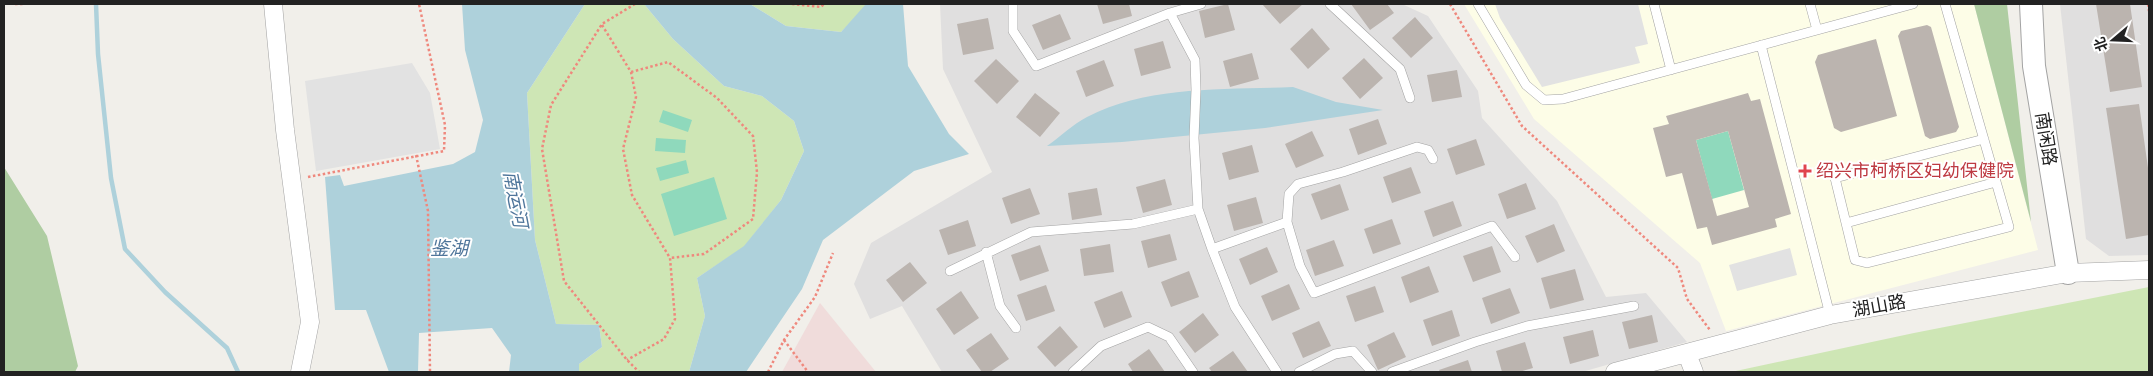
<svg xmlns="http://www.w3.org/2000/svg" width="2153" height="376" viewBox="0 0 2153 376" font-family="'IBM Plex Sans','Noto Sans SC',sans-serif">
  <style>
    .residential { fill: #e0dfdf }
    .commercial { fill: #f0dcdb }
    .education { fill: #fdfde7 }
    .grass { fill: #cee6b5 }
    .forest { fill: #afcda2 }
    .pitch { fill: #8fd9bc }
    .parking { fill: #e2e2e2 }
    .water { fill: #aed1db }
    .lines { fill: none; stroke-linecap: round; stroke-linejoin: round }
    .stream { stroke: #aed1db; stroke-width: 4.5 }
    .building { fill: #bbb4af; fill-rule: evenodd }
    .service-casing { stroke: #a3a3a3; stroke-width: 10 }
    .minor-casing { stroke: #a3a3a3; stroke-width: 19 }
    .tertiary-casing { stroke: #a3a3a3; stroke-width: 24 }
    .path { stroke: #ef887d; stroke-width: 2.5; stroke-dasharray: 2.5 2.5; stroke-linecap: butt }
    .service { stroke: #fff; stroke-width: 9 }
    .minor { stroke: #fff; stroke-width: 18 }
    .tertiary { stroke: #fff; stroke-width: 22 }
    .health-dot { fill: #e0444e; stroke: #fff; stroke-width: 2 }
    .labels { text-anchor: middle; stroke-width: 4; stroke-linejoin: round; paint-order: stroke }
    .street-label { font-size: 18px; fill: #222; stroke: #fff }
    .health-label { font-size: 18px; fill: #be3a42; stroke: #fff; text-anchor: start }
    .water-label { font-size: 19px; font-style: italic; fill: #4f769b; stroke: #fff }
  </style>
  <rect width="100%" height="100%" fill="#f1efea"/>
  <!-- residential -->
  <path class="residential" d="M 940,4 L 1402,4 L 1428,16 L 1478,91 L 1482,118 L 1557,201 L 1606,297 L 1646,293 L 1687,342 L 1582,372 L 942,372 L 902,306 L 870,319 L 854,284 L 871,243 L 992,172 L 943,69 Z
    M 2060,4 L 2149,4 L 2149,255 L 2109,256 L 2086,239 Z"/>
  <!-- commercial -->
  <path class="commercial" d="M 820,303 L 876,372 L 782,372 Z"/>
  <!-- education -->
  <path class="education" d="M 1464,4 L 1974,4 L 2038,250 L 1726,331 L 1700,263 L 1534,119 Z"/>
  <!-- grass -->
  <path class="grass" d="M 585,4 L 644,4 L 673,39 L 724,86 L 762,96 L 794,121 L 804,151 L 781,200 L 744,247 L 697,278 L 705,316 L 689,372 L 579,372 L 579,364 L 602,347 L 599,325 L 556,324 L 535,240 L 527,93 Z
    M 750,4 L 866,4 L 867,5 L 841,32 L 786,26 Z
    M 2149,287 L 2149,372 L 1731,372 L 1914,333 Z"/>
  <!-- forest -->
  <path class="forest" d="M 1974,4 L 2007,4 L 2031,222 Z
    M 4,167 L 47,236 L 78,366 L 75,372 L 4,372 Z"/>
  <!-- pitch -->
  <path class="pitch" d="M 663,110 L 692,120 L 688,132 L 659,122 Z
    M 1728,131 L 1744,190 L 1712,199 L 1696,140 Z
    M 656,138 L 686,140 L 685,153 L 655,151 Z
    M 686,160 L 689,173 L 660,181 L 656,168 Z
    M 714,177 L 727,219 L 674,236 L 661,194 Z"/>
  <!-- parking -->
  <path class="parking" d="M 1495,4 L 1638,4 L 1648,44 L 1635,47 L 1640,63 L 1542,87 L 1500,18 Z
    M 412,63 L 430,93 L 440,149 L 316,171 L 305,81 Z
    M 1790,248 L 1797,275 L 1737,291 L 1729,265 Z"/>
  <!-- water -->
  <path class="water" d="M 462,4 L 585,4 L 527,93 L 535,240 L 556,324 L 599,325 L 602,347 L 579,364 L 579,372 L 509,372 L 511,355 L 492,328 L 419,333 L 418,372 L 389,372 L 366,310 L 335,310 L 325,177 L 340,175 L 344,186 L 453,164 L 475,152 L 483,120 L 465,50 Z
    M 644,4 L 750,4 L 786,26 L 841,32 L 866,4 L 903,4 L 908,66 L 949,134 L 969,154 L 914,171 L 823,240 L 802,289 L 746,372 L 689,372 L 705,316 L 697,278 L 744,246 L 781,200 L 804,151 L 794,121 L 762,96 L 724,86 L 673,39 Z
    M 1293,87 L 1336,102 L 1383,110 L 1265,128 L 1122,142 L 1047,146 C 1060,137 1073,124 1087,117 C 1149,85 1225,90 1293,87 Z"/>
  <g class="lines">
    <!-- stream -->
    <path class="stream" d="M 96,4 L 98,54 L 111,178 L 125,249 L 165,292 L 227,348 L 238,372"/>
  </g>
  <!-- building -->
  <path class="building" d="M 1097,4 L 1129,4 L 1132,16 L 1103,24 Z
    M 1228,4 L 1235,30 L 1205,38 L 1199,11 Z
    M 1262,4 L 1303,4 L 1280,24 Z
    M 1351,4 L 1387,4 L 1394,13 L 1370,30 Z
    M 2096,4 L 2130,4 L 2142,87 L 2110,92 Z
    M 1060,14 L 1071,39 L 1043,50 L 1032,25 Z
    M 1415,17 L 1433,38 L 1411,58 L 1392,38 Z
    M 988,18 L 994,49 L 963,55 L 957,24 Z
    M 1927,25 L 1931,27 L 1959,127 L 1956,132 L 1930,139 L 1925,136 L 1898,36 L 1901,31 Z
    M 1312,28 L 1330,49 L 1308,69 L 1290,49 Z
    M 1876,39 L 1897,116 L 1841,132 L 1834,128 L 1815,62 L 1818,55 Z
    M 1163,41 L 1171,68 L 1141,76 L 1134,49 Z
    M 1252,53 L 1259,79 L 1230,87 L 1223,61 Z
    M 1364,58 L 1383,78 L 1360,99 L 1342,78 Z
    M 996,59 L 1019,81 L 997,104 L 974,81 Z
    M 1104,60 L 1114,86 L 1086,97 L 1076,71 Z
    M 1457,70 L 1462,97 L 1432,102 L 1427,75 Z
    M 1035,93 L 1060,113 L 1040,137 L 1016,117 Z
    M 1748,93 L 1751,101 L 1760,99 L 1791,214 L 1775,219 L 1777,227 L 1712,245 L 1707,227 L 1697,229 L 1682,173 L 1666,177 L 1653,128 L 1669,124 L 1666,116 ZM 1728,131 L 1749,207 L 1717,216 L 1696,140 Z
    M 2139,104 L 2149,175 L 2149,235 L 2126,239 L 2106,108 Z
    M 1378,119 L 1387,144 L 1358,155 L 1349,129 Z
    M 1312,131 L 1324,156 L 1296,168 L 1285,144 Z
    M 1476,139 L 1485,165 L 1456,175 L 1447,149 Z
    M 1252,145 L 1259,172 L 1229,180 L 1222,153 Z
    M 1411,167 L 1421,193 L 1392,203 L 1383,177 Z
    M 1165,179 L 1172,205 L 1143,213 L 1136,187 Z
    M 1526,183 L 1536,209 L 1507,219 L 1498,194 Z
    M 1340,184 L 1349,210 L 1321,220 L 1311,194 Z
    M 1030,188 L 1040,214 L 1011,224 L 1002,198 Z
    M 1097,188 L 1102,215 L 1072,220 L 1068,193 Z
    M 1256,197 L 1263,223 L 1234,231 L 1227,205 Z
    M 1453,201 L 1462,226 L 1433,237 L 1424,211 Z
    M 1392,219 L 1401,244 L 1373,254 L 1364,229 Z
    M 968,220 L 976,246 L 948,255 L 939,230 Z
    M 1554,224 L 1565,251 L 1537,263 L 1525,236 Z
    M 1170,234 L 1177,260 L 1148,268 L 1141,241 Z
    M 1334,240 L 1344,266 L 1315,276 L 1306,250 Z
    M 1110,244 L 1114,272 L 1084,276 L 1080,249 Z
    M 1040,245 L 1049,271 L 1020,281 L 1011,255 Z
    M 1492,246 L 1501,272 L 1473,282 L 1463,256 Z
    M 1267,247 L 1278,272 L 1250,285 L 1239,259 Z
    M 910,262 L 927,283 L 903,302 L 886,280 Z
    M 1429,266 L 1439,292 L 1410,303 L 1401,277 Z
    M 1575,269 L 1584,300 L 1550,309 L 1541,278 Z
    M 1189,271 L 1199,297 L 1171,307 L 1161,282 Z
    M 1289,284 L 1300,309 L 1272,321 L 1261,296 Z
    M 1046,285 L 1055,311 L 1026,321 L 1017,295 Z
    M 1375,286 L 1384,312 L 1355,322 L 1346,296 Z
    M 1510,288 L 1520,313 L 1491,324 L 1482,298 Z
    M 961,291 L 979,318 L 954,335 L 936,309 Z
    M 1122,291 L 1132,317 L 1104,328 L 1094,302 Z
    M 1452,310 L 1460,336 L 1432,346 L 1423,320 Z
    M 1203,313 L 1219,335 L 1195,353 L 1179,332 Z
    M 1652,315 L 1658,342 L 1629,349 L 1622,322 Z
    M 1319,321 L 1331,346 L 1303,358 L 1292,333 Z
    M 1060,326 L 1078,347 L 1055,367 L 1037,347 Z
    M 1593,330 L 1599,356 L 1570,364 L 1563,337 Z
    M 1394,332 L 1406,357 L 1378,370 L 1367,345 Z
    M 991,333 L 1009,359 L 990,372 L 982,372 L 966,350 Z
    M 1525,342 L 1533,368 L 1519,372 L 1502,372 L 1496,351 Z
    M 1149,349 L 1165,372 L 1133,372 L 1128,364 Z
    M 1233,351 L 1248,372 L 1212,372 L 1209,368 Z
    M 1468,360 L 1472,372 L 1440,372 L 1439,370 Z"/>
  <g class="lines">
    <defs>
      <path id="service" d="M 1013,4 L 1013,31 L 1036,66 L 1170,13 L 1201,4
        M 1330,4 L 1400,69 L 1410,98
        M 1478,4 L 1526,85 L 1544,100 L 1563,99 L 1913,4
        M 1654,4 L 1671,70
        M 1810,4 L 1817,30
        M 1945,4 L 2009,227 L 1867,263 L 1855,260 L 1835,178 L 1984,139
        M 1170,13 L 1195,60 L 1196,90 L 1194,138 L 1198,209 L 1212,249 L 1235,307 L 1277,372
        M 1761,45 L 1830,315
        M 1433,159 L 1428,150 L 1417,147 L 1343,172 L 1298,184 L 1289,194 L 1287,222 L 1300,266 L 1314,293 L 1492,226 L 1515,257
        M 1846,223 L 1996,182
        M 1212,249 L 1287,222
        M 986,252 L 1000,306 L 1016,328
        M 950,271 L 1031,232 L 1133,224 L 1198,209
        M 1073,372 L 1101,346 L 1148,327 L 1169,337 L 1193,372
        M 1299,372 L 1335,354 L 1353,351 L 1372,372
        M 1392,372 L 1475,342 L 1527,326 L 1634,306"/>
      <path id="minor" d="M 273,4 L 285,130 L 310,322 L 300,372
        M 1687,354 L 1694,372
        M 1615,372 L 1830,315 L 2068,273 L 2149,270"/>
      <path id="tertiary" d="M 2031,4 L 2034,66 L 2068,273"/>
    </defs>
    <!-- service casing -->
    <use href="#service" class="service-casing"/>
    <!-- minor casing -->
    <use href="#minor" class="minor-casing"/>
    <!-- tertiary casing -->
    <use href="#tertiary" class="tertiary-casing"/>
    <!-- path -->
    <path class="path" d="M 15,4 L 25,4
      M 635,4 L 602,24 L 551,105 L 542,149 L 564,281 L 627,360 L 639,372
      M 792,4 L 821,7 L 824,4
      M 1450,4 L 1522,126 L 1678,268 L 1687,299 L 1710,330
      M 2148,4 L 2149,11
      M 602,25 L 631,72 L 636,97 L 623,149 L 632,195 L 670,258 L 675,319 L 664,339 L 627,360
      M 631,72 L 668,62 L 717,98 L 753,136 L 757,172 L 753,219 L 704,254 L 670,258
      M 416,155 L 428,211 L 430,372
      M 308,177 L 444,151 L 445,125 L 419,4
      M 784,340 L 808,372
      M 768,372 L 784,340 L 815,297 L 833,253"/>
    <!-- service -->
    <use href="#service" class="service"/>
    <!-- minor -->
    <use href="#minor" class="minor"/>
    <!-- tertiary -->
    <use href="#tertiary" class="tertiary"/>
  </g>
  <!-- markers -->
  <path class="health-dot" d="M1802.5 163.5h5v5h5v5h-5v5h-5v-5h-5v-5h5z"/>
  <g class="labels">
    <!-- street labels -->
    <g class="street-label">
      <text transform="translate(2046 139) rotate(81)" y="6">南闲路</text>
      <text transform="translate(1879 306) rotate(-10)" y="6">湖山路</text>
    </g>
    <!-- health labels -->
    <g class="health-label">
      <text x="1816" y="177">绍兴市柯桥区妇幼保健院</text>
    </g>
    <!-- water labels -->
    <g class="water-label">
      <text transform="translate(516 199) rotate(79)" y="7">南运河</text>
      <text x="449" y="255">鉴湖</text>
    </g>
  </g>
  <!-- border -->
  <rect width="2153" height="376" fill="none" stroke="#222222" stroke-width="10"/>
  <!-- north arrow -->
  <g transform="translate(2113 40) rotate(251)" stroke="#ffffff" stroke-width="4" paint-order="stroke">
  <path d="M0-4L9 19L0 12L-9 19Z" fill="#222222"/>
  <text y="-8" font-size="14" font-weight="bold" text-anchor="middle" fill="#222222">北</text>
  </g>
</svg>
